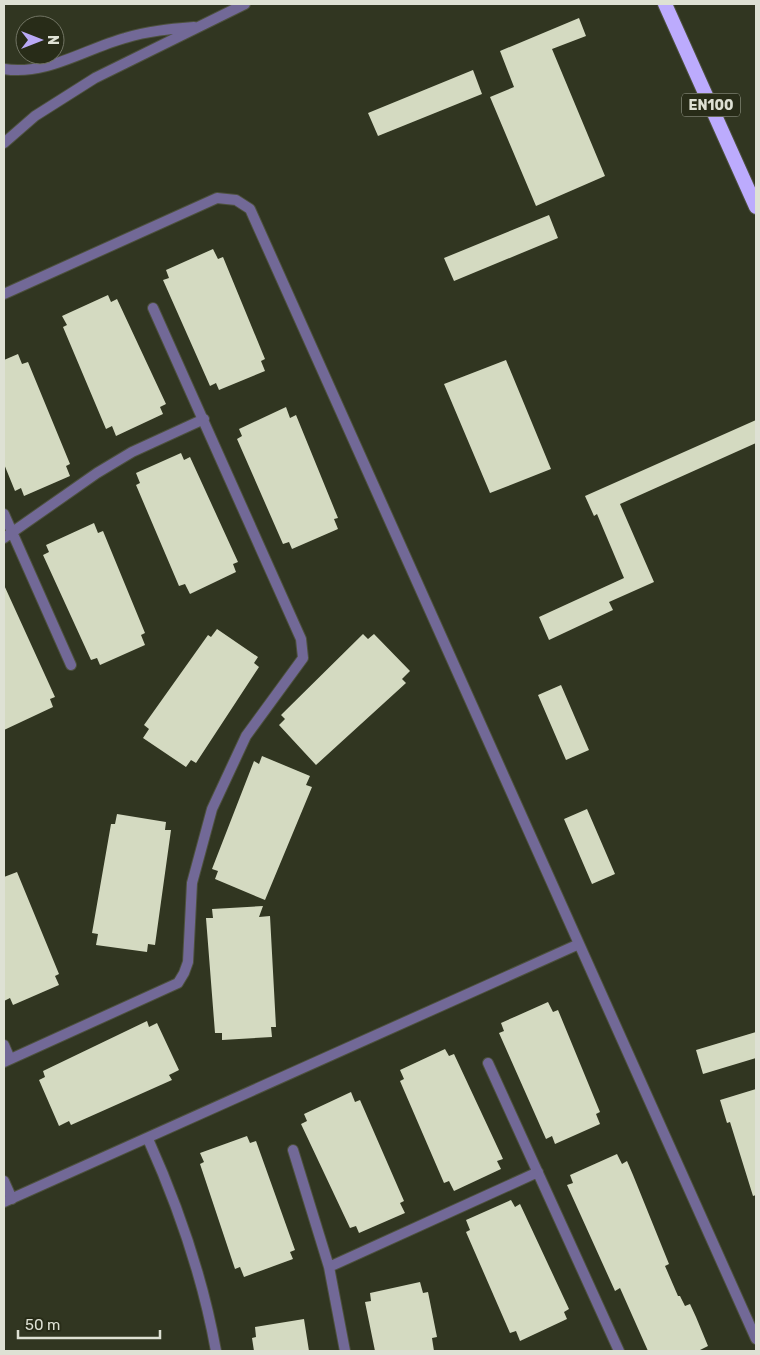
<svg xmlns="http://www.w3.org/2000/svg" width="760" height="1355" viewBox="0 0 760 1355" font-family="Rubik,sans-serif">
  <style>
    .building { fill: #d4dac1 }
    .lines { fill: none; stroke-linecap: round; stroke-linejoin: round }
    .minor-casing { stroke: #4d513e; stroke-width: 12 }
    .trunk-casing { stroke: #4d513e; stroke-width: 16 }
    .minor { stroke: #726997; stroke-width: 10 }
    .trunk { stroke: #bcabfd; stroke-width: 14 }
    .labels { text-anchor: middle; stroke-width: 5; stroke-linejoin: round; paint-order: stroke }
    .shield { fill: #282c18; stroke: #a7ab9c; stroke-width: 1 }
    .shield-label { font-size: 14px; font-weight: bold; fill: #dee1d4 }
  </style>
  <rect width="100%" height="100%" fill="#313621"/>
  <!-- building -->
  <path class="building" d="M 579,18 L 586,36 L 552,49 L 605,176 L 536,206 L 490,97 L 514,87 L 500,51 Z
    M 473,70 L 482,94 L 378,136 L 368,113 Z
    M 549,215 L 558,238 L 454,281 L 444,258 Z
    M 213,249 L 218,259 L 223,257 L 265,359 L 261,361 L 265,371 L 219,390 L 216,383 L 210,386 L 163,280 L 169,278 L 166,270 Z
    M 108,295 L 111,302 L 117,299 L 166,404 L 160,407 L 163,414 L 116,436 L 112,426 L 106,429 L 63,327 L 67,325 L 62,316 Z
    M 18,354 L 22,364 L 28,362 L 70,464 L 66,466 L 70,476 L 24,496 L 21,488 L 15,491 L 4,464 L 4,360 Z
    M 506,360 L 551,469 L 490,493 L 444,384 Z
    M 286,407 L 290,418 L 296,415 L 338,518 L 334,519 L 338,529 L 292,549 L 289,542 L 283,544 L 237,439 L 242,436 L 239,429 Z
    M 756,420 L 756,443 L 620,504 L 654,582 L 609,602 L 613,610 L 549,640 L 539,617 L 624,578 L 597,514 L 594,516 L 585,496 Z
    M 181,453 L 184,460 L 190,457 L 238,562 L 233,564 L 236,572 L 190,594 L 185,584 L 179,586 L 136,485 L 140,483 L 136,473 Z
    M 94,523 L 98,533 L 103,531 L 145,633 L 141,635 L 145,645 L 100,665 L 97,658 L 91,660 L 43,555 L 49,552 L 46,545 Z
    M 4,585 L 55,697 L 50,699 L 53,707 L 4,730 Z
    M 217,629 L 258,657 L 254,663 L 259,667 L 196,763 L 191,760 L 186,767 L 143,738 L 149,729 L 144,725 L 208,635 L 211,637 Z
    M 363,634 L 368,639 L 374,634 L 410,671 L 402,679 L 406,683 L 316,765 L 279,725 L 285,719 L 281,715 Z
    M 561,685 L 589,750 L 566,760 L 538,695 Z
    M 262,756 L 310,776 L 306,785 L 312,787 L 265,900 L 215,879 L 218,871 L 212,869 L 254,761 L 259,764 Z
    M 587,809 L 615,874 L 592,884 L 564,819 Z
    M 117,814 L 166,822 L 165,830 L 171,830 L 155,945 L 148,944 L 147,952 L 96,945 L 98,934 L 92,933 L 111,824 L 115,824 Z
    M 17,872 L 59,974 L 55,976 L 59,985 L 13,1005 L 10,998 L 4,1001 L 4,877 Z
    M 263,906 L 259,917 L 270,916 L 276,1027 L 271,1027 L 272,1037 L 222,1040 L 222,1033 L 215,1033 L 206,918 L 213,918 L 212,909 Z
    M 548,1002 L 553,1012 L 558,1010 L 600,1112 L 596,1114 L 600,1124 L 555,1144 L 552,1136 L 546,1139 L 499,1033 L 504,1031 L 501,1023 Z
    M 147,1021 L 149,1027 L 157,1023 L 179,1070 L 169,1075 L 172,1080 L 71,1125 L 69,1121 L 59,1126 L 39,1080 L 45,1077 L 43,1071 Z
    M 756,1032 L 756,1058 L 703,1074 L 696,1050 Z
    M 445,1049 L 449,1056 L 454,1054 L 503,1159 L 497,1161 L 501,1169 L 454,1191 L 449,1181 L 444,1183 L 400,1081 L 404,1079 L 400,1070 Z
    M 756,1089 L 756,1195 L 753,1196 L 730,1122 L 727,1123 L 720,1100 Z
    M 351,1092 L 355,1102 L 360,1100 L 404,1201 L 400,1203 L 405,1213 L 359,1233 L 356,1226 L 350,1228 L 301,1124 L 307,1121 L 304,1114 Z
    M 247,1136 L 250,1143 L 256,1141 L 295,1250 L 290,1252 L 293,1259 L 244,1277 L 240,1267 L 235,1269 L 200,1164 L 204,1162 L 200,1153 Z
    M 617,1154 L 622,1164 L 627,1161 L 633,1175 L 669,1264 L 665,1266 L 678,1296 L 680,1296 L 685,1306 L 690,1304 L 696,1317 L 708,1346 L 698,1351 L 648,1351 L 620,1288 L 615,1291 L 567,1185 L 573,1183 L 570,1175 Z
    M 511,1200 L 515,1207 L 520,1204 L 569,1309 L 564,1312 L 567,1319 L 520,1341 L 516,1331 L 510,1333 L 466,1232 L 470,1230 L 466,1220 Z
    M 420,1282 L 423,1293 L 428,1292 L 437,1337 L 432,1338 L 434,1351 L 375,1351 L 365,1302 L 371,1301 L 370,1293 Z
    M 304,1319 L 309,1351 L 254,1351 L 252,1338 L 256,1337 L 255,1327 Z"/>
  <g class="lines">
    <defs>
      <path id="minor" d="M 4,69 C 46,76 85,49 125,38 C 148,31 170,29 194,27
        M 4,143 L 35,116 L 95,78 L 245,4
        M 4,294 L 217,198 L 236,200 L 250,209 L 756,1339
        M 4,514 L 71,665
        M 4,538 L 97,473 L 132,452 L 204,419
        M 4,1045 L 10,1059
        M 4,1062 L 178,983 L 184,973 L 188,962 L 192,883 L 212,809 L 246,736 L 303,658 L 301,639 L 153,308
        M 488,1063 L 619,1351
        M 148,1139 C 178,1206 203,1278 216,1351
        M 293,1150 L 329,1267 L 345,1351
        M 4,1181 L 12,1199
        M 4,1202 L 579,944
        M 329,1267 L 538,1172"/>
      <path id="trunk" d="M 665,4 L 756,207"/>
    </defs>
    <!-- minor casing -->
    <use href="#minor" class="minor-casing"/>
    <!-- trunk casing -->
    <use href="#trunk" class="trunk-casing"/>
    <!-- minor -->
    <use href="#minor" class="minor"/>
    <!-- trunk -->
    <use href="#trunk" class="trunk"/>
  </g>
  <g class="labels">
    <!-- shield labels -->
    <rect class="shield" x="682" y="93.5" width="58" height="23" rx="4"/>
    <g class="shield-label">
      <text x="711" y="110">EN100</text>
    </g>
  </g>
  <!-- border -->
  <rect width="760" height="1355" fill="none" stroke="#dee1d4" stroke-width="10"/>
  <!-- north arrow -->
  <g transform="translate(40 40) rotate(90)"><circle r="24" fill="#282c18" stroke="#717463"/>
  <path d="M0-4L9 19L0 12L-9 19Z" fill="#baaaf6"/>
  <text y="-8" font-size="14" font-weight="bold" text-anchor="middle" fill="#dee1d4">N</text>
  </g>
  <!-- scale -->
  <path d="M18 1330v8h142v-8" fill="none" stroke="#dee1d4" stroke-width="2.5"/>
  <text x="25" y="1330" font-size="15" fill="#dee1d4" stroke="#282c18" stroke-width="4" paint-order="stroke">50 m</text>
</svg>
